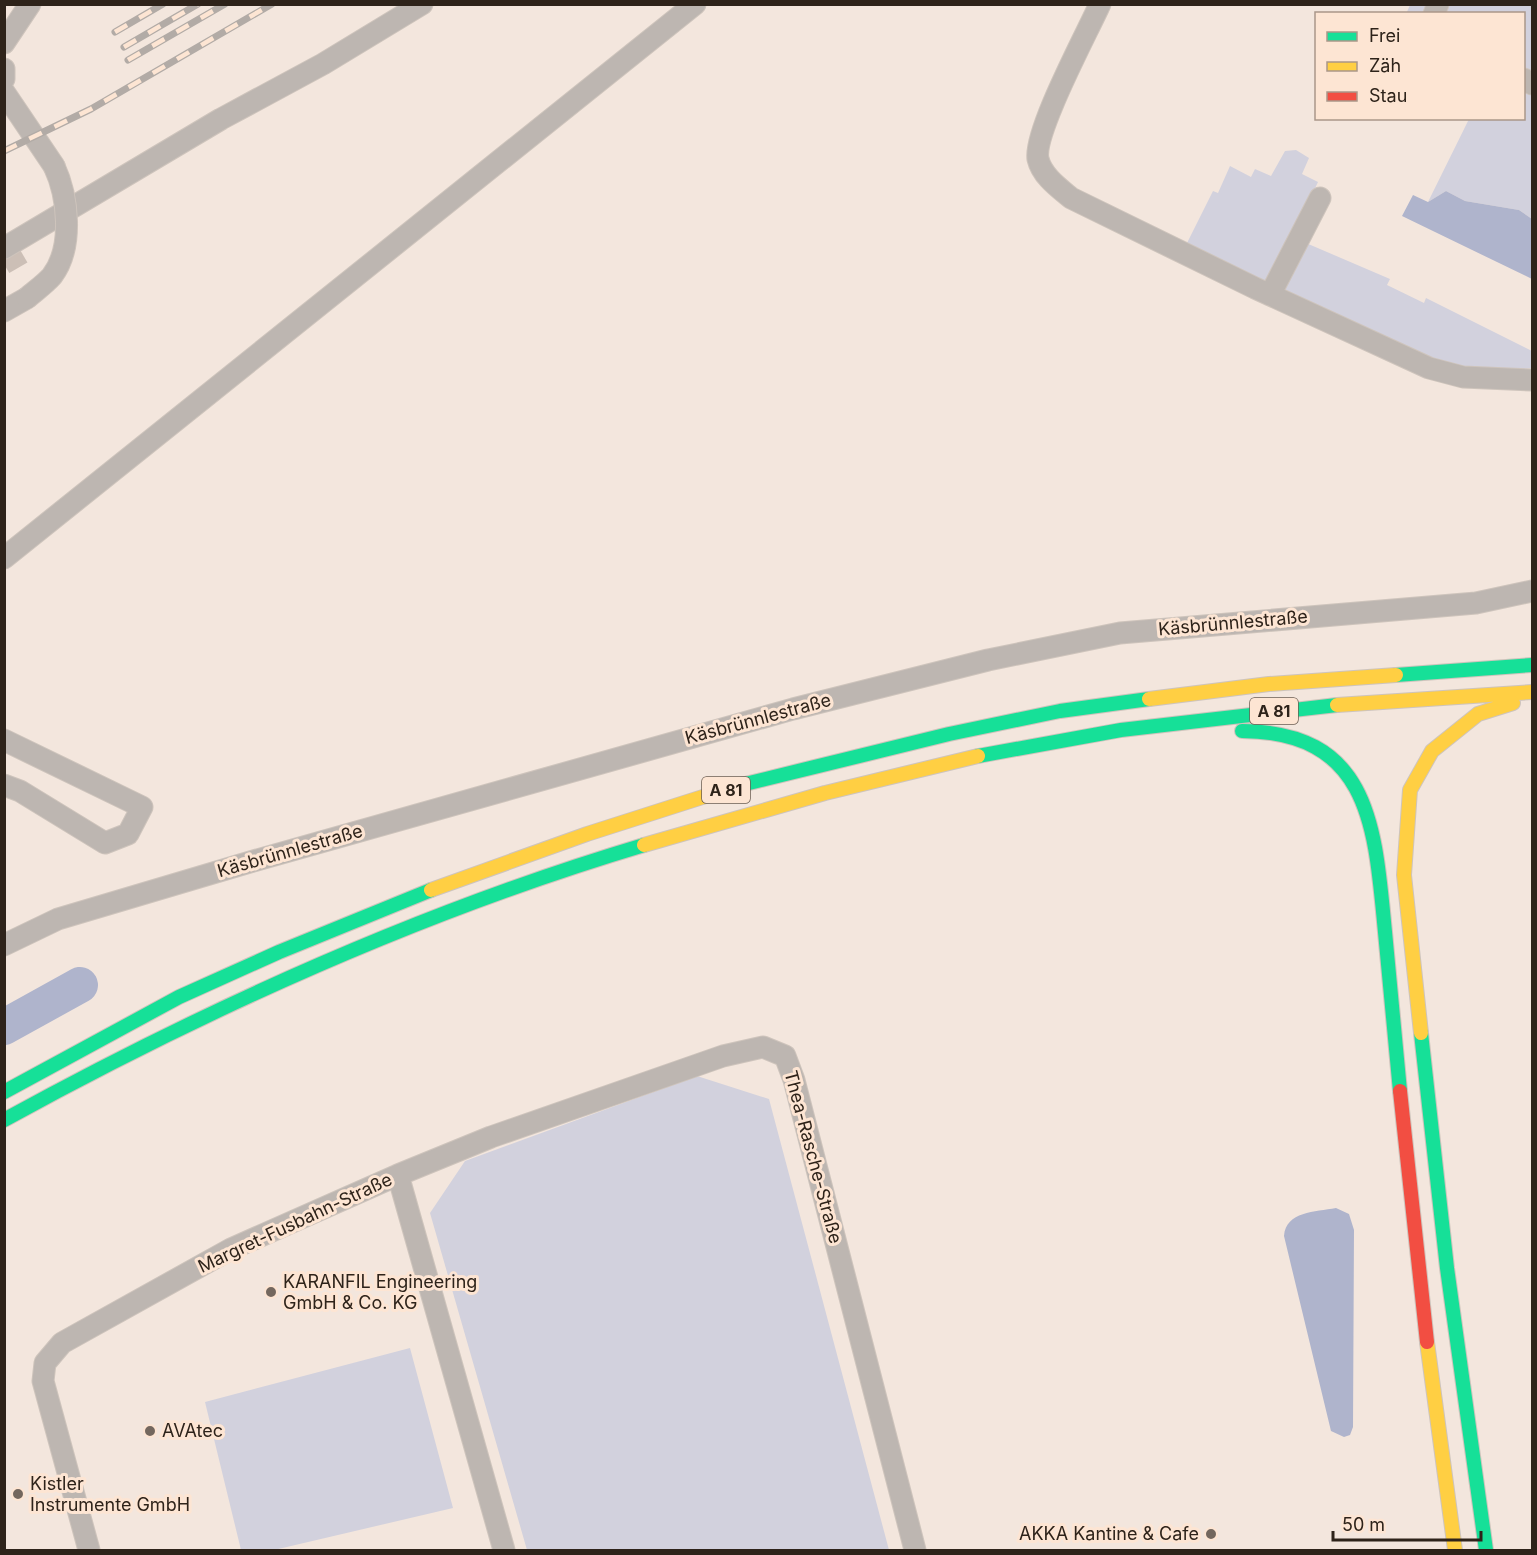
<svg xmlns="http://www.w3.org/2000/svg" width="1537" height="1555" viewBox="0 0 1537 1555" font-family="Inter,sans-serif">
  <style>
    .green { fill: #d2d1dd }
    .water { fill: #afb4cc }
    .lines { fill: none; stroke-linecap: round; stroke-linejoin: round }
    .river { stroke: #afb4cc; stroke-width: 36 }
    .street-tunnel { stroke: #ccbfb6; stroke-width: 21; stroke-dasharray: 21 10; stroke-linecap: butt }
    .street-casing { stroke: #cec4bc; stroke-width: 23 }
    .fast-casing { stroke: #cec4bc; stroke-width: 16 }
    .slow-casing { stroke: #cec4bc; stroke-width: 16 }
    .jam-casing { stroke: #cec4bc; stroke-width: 16 }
    .street { stroke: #bdb6b1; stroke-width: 21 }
    .fast { stroke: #16e098; stroke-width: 14 }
    .slow { stroke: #ffcf43; stroke-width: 14 }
    .jam { stroke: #f24e42; stroke-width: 14 }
    .rail-casing { stroke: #b2aba6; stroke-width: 7 }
    .rail { stroke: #fde5d3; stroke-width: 4.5; stroke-dasharray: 14; stroke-linecap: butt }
    .street-bridge-casing { stroke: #cec4bc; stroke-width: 23; stroke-linecap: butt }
    .street-bridge { stroke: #bdb6b1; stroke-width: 21 }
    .poi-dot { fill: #73675e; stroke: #fde5d3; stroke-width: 2 }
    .labels { text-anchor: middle; stroke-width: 6; stroke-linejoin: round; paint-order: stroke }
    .shield { fill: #fde5d3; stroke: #6c5d52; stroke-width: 1.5 }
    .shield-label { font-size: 16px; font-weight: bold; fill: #2e231a }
    .street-label { font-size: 18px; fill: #2e231a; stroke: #fde5d3 }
    .poi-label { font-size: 18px; fill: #2e231a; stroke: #fde5d3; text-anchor: start }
  </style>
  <rect width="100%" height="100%" fill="#f3e6dd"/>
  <!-- green -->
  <path class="green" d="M 1410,5 L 1532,5 L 1532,219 L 1519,210 L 1465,201 L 1446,191 L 1428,202 L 1469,119 L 1524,118 L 1524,14 L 1406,14 Z
    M 1296,150 L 1309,158 L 1302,174 L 1318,182 L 1292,237 L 1390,279 L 1387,285 L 1424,303 L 1426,298 L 1532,351 L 1532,368 L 1498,372 L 1446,365 L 1186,245 L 1213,191 L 1218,193 L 1230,166 L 1251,177 L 1255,169 L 1271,176 L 1285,151 Z
    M 697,1076 L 769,1099 L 889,1550 L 527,1550 L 430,1213 L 465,1161 Z
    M 410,1348 L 453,1508 L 274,1550 L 241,1550 L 205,1402 Z"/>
  <!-- water -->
  <path class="water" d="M 1446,191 L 1465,201 L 1519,210 L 1532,219 L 1532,279 L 1402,216 L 1413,195 L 1428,202 Z
    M 1336,1208 L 1349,1214 L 1354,1230 L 1353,1427 L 1350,1435 L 1344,1437 L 1331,1431 L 1284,1236 C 1286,1211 1315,1212 1336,1208 Z"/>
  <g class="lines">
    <!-- river -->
    <path class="river" d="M 4,1027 L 80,985"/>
    <!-- street-tunnel -->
    <path class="street-tunnel" d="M 4,264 L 28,250"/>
    <defs>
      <path id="street" d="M 1100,4 C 1087,33 1033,133 1038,159 C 1042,176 1059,188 1071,198 L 1255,288 L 1429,368 L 1463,377 L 1532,380
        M 1434,14 L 1438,4
        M 4,43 L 30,4
        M 4,69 L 4,79
        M 1524,79 L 1532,84
        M 4,92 L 54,166
        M 4,248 L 221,119 L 323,64 L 422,4
        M 1270,295 L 1320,198
        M 4,311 L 27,298
        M 4,558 L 695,4
        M 4,740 L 142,807 L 128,834 L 105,843 L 20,791 L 4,785
        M 4,945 L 58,919 L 250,862 L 793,709 L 988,660 L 1120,633 L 1476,603 L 1532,591
        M 398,1175 L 491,1137 L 723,1056 L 763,1047 L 785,1056 L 794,1080 L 915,1550
        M 89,1550 L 43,1381 L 45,1363 L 62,1343 L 231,1249 L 398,1175 L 504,1550"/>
      <path id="fast" d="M 1396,675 L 1532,665
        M 1242,731 C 1372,732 1375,830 1385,932 C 1390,985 1395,1038 1400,1091
        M 978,756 L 1121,730 L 1337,705
        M 737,786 L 949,734 L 1060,711 L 1149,699
        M 1421,1033 L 1447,1268 L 1486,1550
        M 4,1092 L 179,997 L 279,952 L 431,890
        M 4,1120 C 208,1008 420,912 644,845"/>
      <path id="slow" d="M 1149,699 L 1269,684 L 1396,675
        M 1337,705 L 1532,692
        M 644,845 L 825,793 L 978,756
        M 431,890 L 587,834 L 737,786
        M 1421,1033 L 1404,875 L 1410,790 L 1432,751 L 1478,714 L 1513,703
        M 1427,1342 L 1455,1550"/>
      <path id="jam" d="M 1400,1091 L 1427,1342"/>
    </defs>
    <!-- street casing -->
    <use href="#street" class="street-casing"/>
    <!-- fast casing -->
    <use href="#fast" class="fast-casing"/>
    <!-- slow casing -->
    <use href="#slow" class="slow-casing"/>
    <!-- jam casing -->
    <use href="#jam" class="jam-casing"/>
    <!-- street -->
    <use href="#street" class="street"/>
    <!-- fast -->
    <use href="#fast" class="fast"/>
    <!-- slow -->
    <use href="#slow" class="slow"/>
    <!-- jam -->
    <use href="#jam" class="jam"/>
    <defs>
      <path id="rail" d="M 115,32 L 163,4
        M 124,47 L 198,4
        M 128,60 L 225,4
        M 4,151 L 91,109 L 272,4"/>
    </defs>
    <!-- rail casing -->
    <use href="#rail" class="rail-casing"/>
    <!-- rail -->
    <use href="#rail" class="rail"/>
    <defs>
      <path id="street-bridge" d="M 27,298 C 35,291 45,284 52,276 C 74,247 68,196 54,166"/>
    </defs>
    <!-- street-bridge casing -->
    <use href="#street-bridge" class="street-bridge-casing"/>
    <!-- street-bridge -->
    <use href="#street-bridge" class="street-bridge"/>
  </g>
  <!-- markers -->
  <g class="poi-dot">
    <circle cx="271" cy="1292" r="6"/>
    <circle cx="150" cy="1431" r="6"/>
    <circle cx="18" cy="1494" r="6"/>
    <circle cx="1211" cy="1534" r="6"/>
  </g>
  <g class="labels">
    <!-- shield labels -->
    <g class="shield">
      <rect x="1250" y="698" width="48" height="26" rx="4.5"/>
      <rect x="702" y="777" width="48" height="26" rx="4.5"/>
    </g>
    <g class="shield-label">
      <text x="1274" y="717">A 81</text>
      <text x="726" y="796">A 81</text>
    </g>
    <!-- street labels -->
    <g class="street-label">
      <text transform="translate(1233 623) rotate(-5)" y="6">Käsbrünnlestraße</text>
      <text transform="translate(758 719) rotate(-15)" y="6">Käsbrünnlestraße</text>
      <text transform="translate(290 851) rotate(-16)" y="6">Käsbrünnlestraße</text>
      <text transform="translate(813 1157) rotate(75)" y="6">Thea-Rasche-Straße</text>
      <text transform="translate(295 1223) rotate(-25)" y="6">Margret-Fusbahn-Straße</text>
    </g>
    <!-- poi labels -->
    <g class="poi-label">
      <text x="283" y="1288">KARANFIL Engineering<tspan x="283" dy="21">GmbH &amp; Co. KG</tspan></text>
      <text x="162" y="1437">AVAtec</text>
      <text x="30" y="1490">Kistler<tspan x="30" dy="21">Instrumente GmbH</tspan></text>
      <text x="1199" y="1540" text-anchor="end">AKKA Kantine &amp; Cafe</text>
    </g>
  </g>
  <!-- border -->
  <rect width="1537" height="1555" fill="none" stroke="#2e231a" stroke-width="12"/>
  <!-- legend -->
  <rect x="1315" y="12" width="210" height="108" fill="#fde5d3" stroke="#aa9789" stroke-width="1.5"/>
  <rect x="1327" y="32" width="30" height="9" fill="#16e098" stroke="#aa9789" stroke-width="1.5"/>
  <text x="1369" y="42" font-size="18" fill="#2e231a">Frei</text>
  <rect x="1327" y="62" width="30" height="9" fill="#ffcf43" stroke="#aa9789" stroke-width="1.5"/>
  <text x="1369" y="72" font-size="18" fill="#2e231a">Zäh</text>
  <rect x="1327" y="92" width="30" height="9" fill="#f24e42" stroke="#aa9789" stroke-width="1.5"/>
  <text x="1369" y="102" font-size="18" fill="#2e231a">Stau</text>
  <!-- scale -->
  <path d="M1333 1531v9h148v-9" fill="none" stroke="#2e231a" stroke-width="3"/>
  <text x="1342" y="1531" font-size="18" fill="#2e231a" stroke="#fde5d3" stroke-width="4.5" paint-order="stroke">50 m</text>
</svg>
